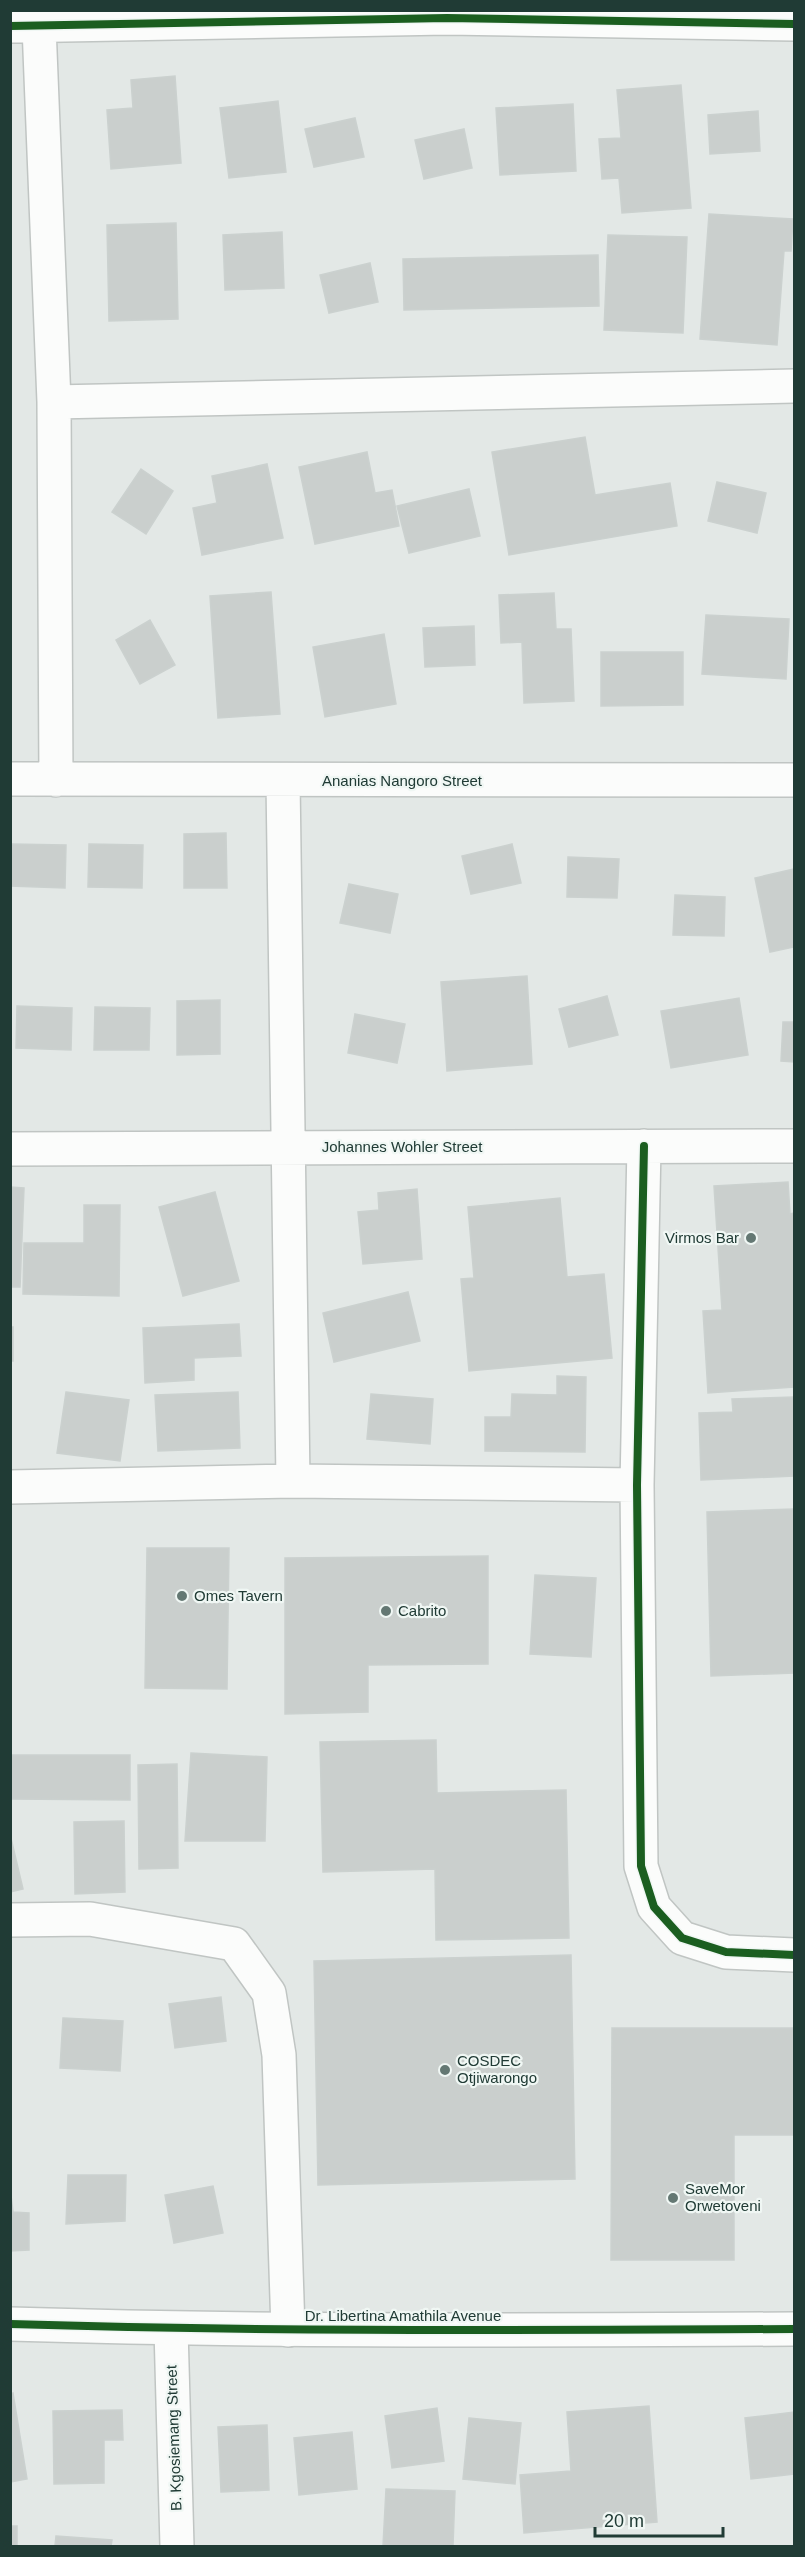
<svg xmlns="http://www.w3.org/2000/svg" width="805" height="2557" viewBox="0 0 805 2557" font-family="Helvetica,sans-serif">
  <style>
    .building { fill: #cacfcd; stroke: #cbd1cf; stroke-width: 1.5 }
    .lines { fill: none; stroke-linecap: round; stroke-linejoin: round }
    .minor-casing { stroke: #c0c5c3; stroke-width: 36 }
    .tertiary-casing { stroke: #c0c5c3; stroke-width: 36 }
    .minor { stroke: #fbfcfb; stroke-width: 33 }
    .tertiary { stroke: #fbfcfb; stroke-width: 33 }
    .cycleway-casing { stroke: #f0f7f4; stroke-width: 11 }
    .cycleway { stroke: #1b5e20; stroke-width: 8 }
    .poi-dot { fill: #647873; stroke: #f0f7f4; stroke-width: 2 }
    .labels { text-anchor: middle; stroke-width: 4.5; stroke-linejoin: round; paint-order: stroke }
    .street-label { font-size: 15px; fill: #203b35; stroke: #f0f7f4 }
    .poi-label { font-size: 15px; fill: #203b35; stroke: #f0f7f4; text-anchor: start }
  </style>
  <rect width="100%" height="100%" fill="#e3e8e6"/>
  <!-- building -->
  <path class="building" d="M 175,76 L 181,163 L 111,169 L 107,110 L 133,108 L 131,80 Z
    M 681,85 L 691,208 L 622,213 L 619,178 L 602,179 L 599,139 L 621,138 L 617,90 Z
    M 278,101 L 286,172 L 229,178 L 220,108 Z
    M 573,104 L 576,171 L 500,175 L 496,108 Z
    M 758,111 L 760,151 L 710,154 L 708,115 Z
    M 355,118 L 364,157 L 314,167 L 305,129 Z
    M 464,129 L 472,168 L 424,179 L 415,140 Z
    M 709,214 L 793,219 L 791,251 L 784,251 L 777,345 L 700,339 Z
    M 176,223 L 178,319 L 109,321 L 107,225 Z
    M 282,232 L 284,288 L 225,290 L 223,235 Z
    M 608,235 L 687,237 L 683,333 L 604,330 Z
    M 598,255 L 599,306 L 404,310 L 403,259 Z
    M 370,263 L 378,302 L 329,313 L 320,275 Z
    M 585,437 L 595,495 L 670,483 L 677,526 L 509,555 L 492,452 Z
    M 367,452 L 375,493 L 392,490 L 399,526 L 315,544 L 299,467 Z
    M 267,464 L 283,538 L 202,555 L 193,508 L 217,503 L 212,476 Z
    M 141,469 L 173,491 L 146,534 L 112,512 Z
    M 717,482 L 766,493 L 757,533 L 708,521 Z
    M 469,489 L 480,536 L 409,553 L 397,506 Z
    M 271,592 L 280,714 L 218,718 L 210,596 Z
    M 554,593 L 556,629 L 571,629 L 574,701 L 524,703 L 522,642 L 501,643 L 499,595 Z
    M 706,615 L 789,619 L 786,679 L 702,674 Z
    M 150,620 L 175,665 L 140,684 L 116,640 Z
    M 474,626 L 475,665 L 425,667 L 423,628 Z
    M 384,634 L 396,704 L 325,717 L 313,647 Z
    M 601,652 L 683,652 L 683,705 L 601,706 Z
    M 226,833 L 227,888 L 184,888 L 184,834 Z
    M 11,844 L 66,845 L 65,888 L 10,886 Z
    M 89,844 L 143,845 L 142,888 L 88,887 Z
    M 512,844 L 521,883 L 471,894 L 462,856 Z
    M 568,857 L 619,859 L 617,898 L 567,897 Z
    M 794,869 L 794,947 L 770,952 L 755,878 Z
    M 349,884 L 398,894 L 390,933 L 340,923 Z
    M 675,895 L 725,897 L 724,936 L 673,935 Z
    M 527,976 L 532,1064 L 447,1071 L 441,982 Z
    M 607,996 L 618,1035 L 569,1047 L 559,1009 Z
    M 739,998 L 748,1055 L 671,1068 L 661,1011 Z
    M 220,1000 L 220,1054 L 177,1055 L 177,1001 Z
    M 17,1006 L 72,1008 L 71,1050 L 16,1048 Z
    M 95,1007 L 150,1008 L 149,1050 L 94,1050 Z
    M 355,1014 L 405,1024 L 397,1063 L 348,1053 Z
    M 783,1022 L 794,1022 L 794,1062 L 781,1061 Z
    M 788,1182 L 790,1214 L 794,1213 L 794,1387 L 708,1393 L 703,1311 L 722,1310 L 714,1186 Z
    M 10,1187 L 24,1188 L 20,1287 L 10,1287 Z
    M 417,1189 L 422,1259 L 363,1264 L 358,1212 L 379,1210 L 378,1193 Z
    M 215,1192 L 239,1281 L 183,1296 L 159,1207 Z
    M 560,1198 L 567,1277 L 604,1274 L 612,1358 L 469,1371 L 461,1279 L 474,1278 L 468,1207 Z
    M 84,1205 L 120,1205 L 119,1296 L 23,1294 L 24,1243 L 84,1243 Z
    M 408,1292 L 420,1341 L 334,1362 L 323,1313 Z
    M 239,1324 L 241,1356 L 194,1358 L 194,1380 L 145,1383 L 143,1328 Z
    M 10,1327 L 13,1327 L 13,1361 L 10,1361 Z
    M 557,1376 L 586,1377 L 585,1452 L 485,1451 L 485,1417 L 511,1417 L 512,1394 L 557,1395 Z
    M 66,1392 L 129,1400 L 120,1461 L 57,1453 Z
    M 238,1392 L 240,1448 L 158,1451 L 155,1395 Z
    M 371,1394 L 433,1399 L 430,1444 L 367,1439 Z
    M 794,1397 L 794,1476 L 701,1480 L 699,1413 L 733,1412 L 732,1399 Z
    M 794,1509 L 794,1673 L 711,1676 L 707,1512 Z
    M 147,1548 L 229,1548 L 227,1689 L 145,1688 Z
    M 488,1556 L 488,1664 L 368,1665 L 368,1712 L 285,1714 L 285,1558 Z
    M 535,1575 L 596,1578 L 591,1657 L 530,1654 Z
    M 436,1740 L 437,1793 L 566,1790 L 569,1938 L 436,1940 L 435,1869 L 323,1872 L 320,1742 Z
    M 191,1753 L 267,1757 L 265,1841 L 185,1841 Z
    M 10,1755 L 130,1755 L 130,1800 L 10,1799 Z
    M 177,1764 L 178,1868 L 139,1869 L 138,1765 Z
    M 124,1821 L 125,1892 L 75,1894 L 74,1822 Z
    M 10,1834 L 23,1889 L 10,1892 Z
    M 571,1955 L 575,2179 L 318,2185 L 314,1961 Z
    M 221,1997 L 226,2041 L 175,2048 L 169,2004 Z
    M 63,2018 L 123,2021 L 120,2071 L 60,2068 Z
    M 612,2028 L 794,2028 L 794,2135 L 734,2135 L 734,2260 L 611,2260 Z
    M 68,2175 L 126,2175 L 125,2221 L 66,2224 Z
    M 213,2186 L 223,2233 L 174,2243 L 165,2195 Z
    M 10,2187 L 13,2212 L 29,2213 L 29,2250 L 10,2251 Z
    M 13,2393 L 27,2479 L 10,2482 L 10,2394 Z
    M 649,2406 L 657,2522 L 524,2533 L 520,2475 L 571,2471 L 567,2412 Z
    M 437,2408 L 444,2461 L 392,2468 L 385,2416 Z
    M 122,2410 L 123,2440 L 104,2440 L 104,2483 L 54,2484 L 53,2411 Z
    M 794,2412 L 794,2474 L 751,2479 L 745,2418 Z
    M 469,2418 L 521,2423 L 515,2484 L 463,2479 Z
    M 267,2425 L 269,2490 L 221,2492 L 218,2427 Z
    M 352,2432 L 357,2489 L 299,2495 L 294,2438 Z
    M 386,2489 L 455,2491 L 453,2546 L 383,2546 Z
    M 10,2526 L 17,2526 L 17,2546 L 10,2546 Z
    M 56,2536 L 112,2540 L 111,2546 L 55,2546 Z"/>
  <g class="lines">
    <defs>
      <path id="minor" d="M 10,26 L 447,18 L 794,24
        M 39,26 L 54,402 L 56,780
        M 54,402 L 794,386
        M 10,779 L 794,780
        M 283,781 L 293,1481
        M 644,1146 L 637,1485 L 641,1866 L 654,1907 L 682,1938 L 726,1952 L 794,1955
        M 10,1149 L 794,1146
        M 10,1487 L 293,1481 L 637,1485
        M 10,1920 L 90,1919 L 234,1944 L 269,1993 L 279,2055 L 288,2330
        M 171,2329 L 177,2546"/>
      <path id="tertiary" d="M 10,2324 C 272,2332 533,2330 794,2329"/>
    </defs>
    <!-- minor casing -->
    <use href="#minor" class="minor-casing"/>
    <!-- tertiary casing -->
    <use href="#tertiary" class="tertiary-casing"/>
    <!-- minor -->
    <use href="#minor" class="minor"/>
    <!-- tertiary -->
    <use href="#tertiary" class="tertiary"/>
    <defs>
      <path id="cycleway" d="M 10,26 L 447,18 L 794,24
        M 644,1146 L 637,1485 L 641,1866 L 654,1907 L 682,1938 L 726,1952 L 794,1955
        M 10,2324 C 272,2332 533,2330 794,2329"/>
    </defs>
    <!-- cycleway casing -->
    <use href="#cycleway" class="cycleway-casing"/>
    <!-- cycleway -->
    <use href="#cycleway" class="cycleway"/>
  </g>
  <!-- markers -->
  <g class="poi-dot">
    <circle cx="751" cy="1238" r="6"/>
    <circle cx="182" cy="1596" r="6"/>
    <circle cx="386" cy="1611" r="6"/>
    <circle cx="445" cy="2070" r="6"/>
    <circle cx="673" cy="2198" r="6"/>
  </g>
  <g class="labels">
    <!-- street labels -->
    <g class="street-label">
      <text x="402" y="786">Ananias Nangoro Street</text>
      <text x="402" y="1152">Johannes Wohler Street</text>
      <text x="403" y="2321">Dr. Libertina Amathila Avenue</text>
      <text transform="translate(174 2438) rotate(-92)" y="5">B. Kgosiemang Street</text>
    </g>
    <!-- poi labels -->
    <g class="poi-label">
      <text x="739" y="1243" text-anchor="end">Virmos Bar</text>
      <text x="194" y="1601">Omes Tavern</text>
      <text x="398" y="1616">Cabrito</text>
      <text x="457" y="2066">COSDEC<tspan x="457" dy="17">Otjiwarongo</tspan></text>
      <text x="685" y="2194">SaveMor<tspan x="685" dy="17">Orwetoveni</tspan></text>
    </g>
  </g>
  <!-- border -->
  <rect width="805" height="2557" fill="none" stroke="#203b35" stroke-width="24"/>
  <!-- scale -->
  <path d="M595 2527v9h128v-9" fill="none" stroke="#203b35" stroke-width="3"/>
  <text x="604" y="2527" font-size="18" fill="#203b35" stroke="#f0f7f4" stroke-width="4.5" paint-order="stroke">20 m</text>
</svg>
